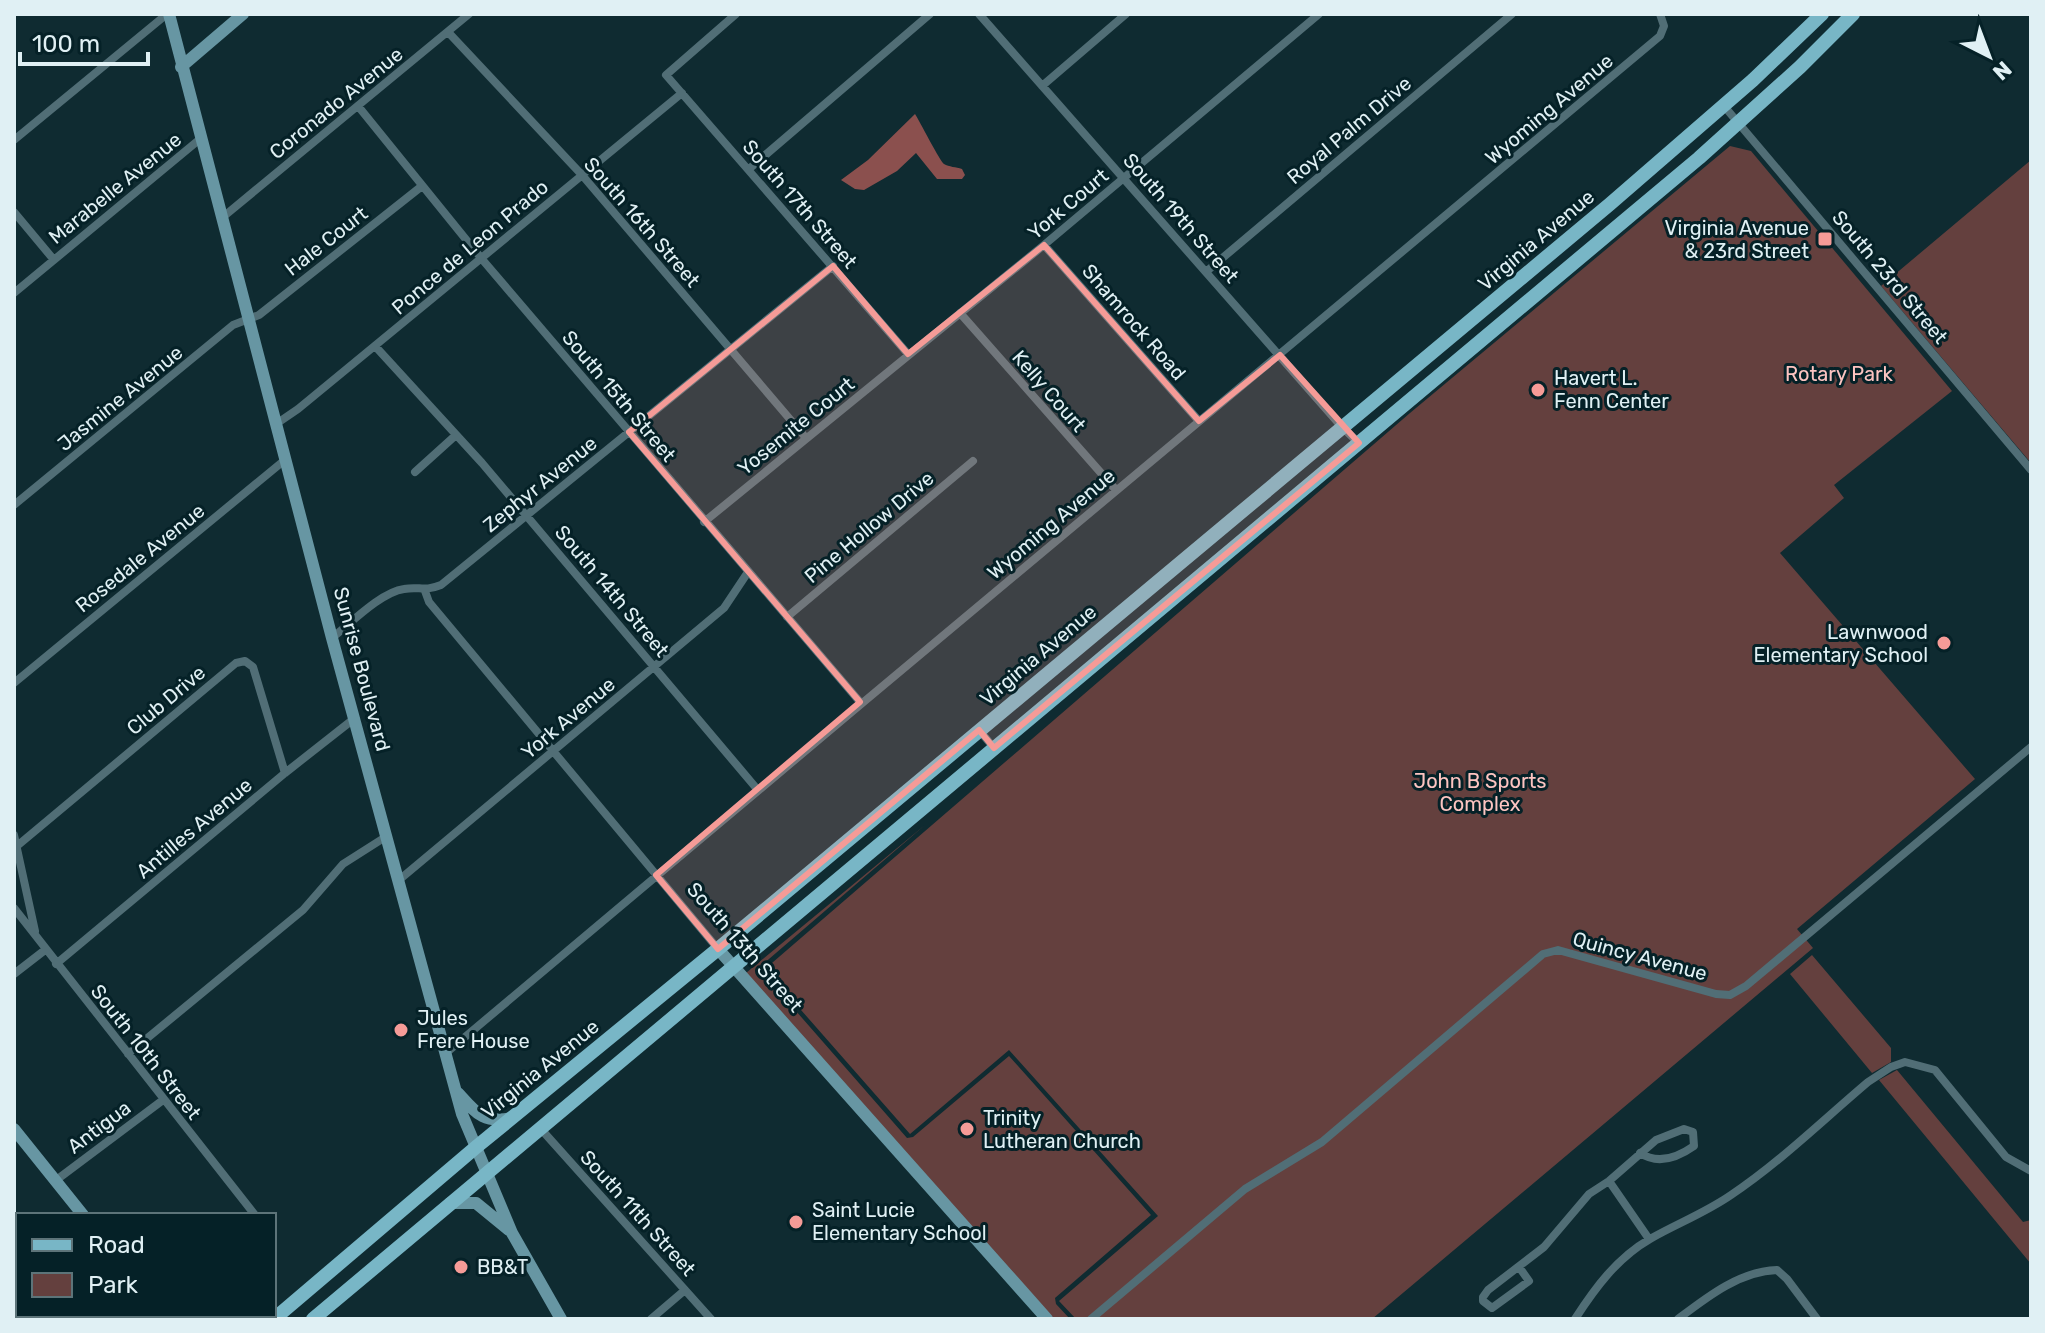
<svg xmlns="http://www.w3.org/2000/svg" width="2045" height="1333" viewBox="0 0 2045 1333" font-family="Rubik,sans-serif">
  <style>
    .green { fill: #64403e }
    .water { fill: #8b504e }
    .lines { fill: none; stroke-linecap: round; stroke-linejoin: round }
    .street { stroke: #516e76; stroke-width: 8 }
    .secondary { stroke: #6796a3; stroke-width: 12 }
    .primary { stroke: #78b6c6; stroke-width: 14 }
    .marked { fill: #f59b97; fill-opacity: 0.2; stroke: #f59b97; stroke-width: 6; stroke-linejoin: round }
    .poi-dot { fill: #f59b97; stroke: #052127; stroke-width: 3 }
    .labels { text-anchor: middle; stroke-width: 6; stroke-linejoin: round; paint-order: stroke }
    .street-label { font-size: 20px; fill: #e0f0f4; stroke: #052127 }
    .poi-label { font-size: 20px; fill: #e0f0f4; stroke: #052127; text-anchor: start }
    .park-label { font-size: 20px; fill: #fdc4c1; stroke: #052127 }
  </style>
  <rect width="100%" height="100%" fill="#0f2b31"/>
  <!-- green -->
  <path class="green" d="M 1730,146 L 1751,151 L 1952,391 L 1834,485 L 1844,498 L 1780,553 L 1975,779 L 1797,929 L 1813,948 L 1372,1319 L 1076,1319 L 1059,1301 L 1158,1216 L 1009,1050 L 910,1134 L 765,969 L 1410,413 Z
    M 2031,160 L 2031,463 L 1881,286 Z
    M 925,825 L 762,965 L 761,971 L 907,1138 L 913,1137 L 1009,1056 L 1151,1215 L 1055,1298 L 1056,1304 L 1070,1319 L 1053,1319 L 746,973 Z
    M 1812,955 L 1891,1048 L 1891,1062 L 1872,1073 L 1790,974 Z
    M 1897,1070 L 2023,1222 L 2031,1220 L 2031,1264 L 1879,1080 Z"/>
  <!-- water -->
  <path class="water" d="M 915,114 C 919,120 941,163 944,164 C 949,167 956,167 962,169 L 965,175 L 962,179 L 937,179 L 916,153 L 897,171 L 864,190 L 855,189 L 841,180 L 868,160 Z"/>
  <g class="lines">
    <!-- street -->
    <path class="street" d="M 736,14 L 666,75 L 908,354
      M 979,14 L 1342,427 L 1359,443
      M 448,32 L 582,175 L 806,438
      M 1042,86 L 1126,14
      M 358,106 L 481,258 L 860,702
      M 1724,106 L 2031,470
      M 14,140 L 167,14
      M 749,169 L 930,14
      M 14,212 L 54,260
      M 223,217 L 469,14
      M 1044,245 L 1199,421
      M 1207,271 L 1512,14
      M 14,293 L 200,139
      M 960,313 L 1116,490
      M 375,346 L 482,463 L 757,789
      M 276,424 L 298,409 L 682,93
      M 415,472 L 456,435
      M 14,505 L 233,325 L 259,315 L 422,186
      M 704,522 L 1044,245 L 1319,14
      M 425,591 L 429,602 L 718,949
      M 787,617 L 973,461
      M 332,638 C 350,624 381,592 404,589 C 420,586 423,592 441,585 L 833,266
      M 14,683 L 286,459
      M 979,730 L 994,748
      M 14,835 L 35,931
      M 17,846 L 236,663 L 245,661 L 253,667 L 285,773
      M 399,880 L 724,608 L 748,572
      M 14,908 L 255,1215
      M 56,964 L 285,773 L 355,718
      M 14,974 L 45,950
      M 446,1053 C 849,712 1256,376 1660,36 L 1664,26 L 1660,14
      M 128,1054 L 303,910 L 343,864 L 387,836
      M 540,1128 L 711,1319
      M 55,1181 L 163,1100
      M 1609,1181 L 1649,1239
      M 1519,1267 L 1529,1281 L 1492,1308 L 1483,1301 L 1483,1297 L 1488,1290 L 1544,1247 L 1589,1194 L 1609,1181 L 1656,1140 L 1684,1129 L 1693,1132 L 1694,1146 C 1677,1158 1658,1165 1640,1153
      M 14,1280 L 18,1276
      M 651,1319 L 685,1290
      M 1091,1319 L 1245,1189 L 1322,1142 L 1543,954 L 1558,950 L 1716,994 L 1730,995 L 1746,986 L 2031,747
      M 1575,1319 C 1595,1288 1617,1258 1650,1239 C 1676,1224 1705,1213 1731,1195 C 1779,1163 1823,1120 1868,1082 L 1891,1067 L 1905,1062 L 1935,1070 L 2006,1157 L 2031,1171
      M 1678,1319 C 1707,1297 1740,1271 1777,1270 L 1787,1279 L 1817,1319"/>
    <!-- secondary -->
    <path class="secondary" d="M 169,14 L 332,638 L 462,1114 L 512,1233 L 561,1319
      M 181,67 L 243,14
      M 718,949 L 1047,1319
      M 458,1093 C 476,1113 483,1124 512,1118
      M 14,1129 L 83,1215
      M 450,1203 L 476,1203 L 509,1230
      M 167,1315 L 170,1319"/>
    <!-- primary -->
    <path class="primary" d="M 274,1319 L 475,1148 L 718,949 L 1610,204 L 1753,80 L 1822,14
      M 313,1319 L 1699,158 L 1800,67 L 1853,14"/>
  </g>
  <!-- marked area -->
  <path class="marked" d="M 1044,245 L 1199,421 L 1280,355 L 1359,443 L 994,748 L 979,730 L 718,949 L 656,875 L 860,702 L 629,432 L 833,266 L 908,354 Z"/>
  <!-- markers -->
  <g class="poi-dot">
    <rect x="1817" y="231" width="16" height="16" rx="4"/>
    <circle cx="1538" cy="390" r="8"/>
    <circle cx="1944" cy="643" r="8"/>
    <circle cx="401" cy="1030" r="8"/>
    <circle cx="967" cy="1129" r="8"/>
    <circle cx="796" cy="1222" r="8"/>
    <circle cx="461" cy="1267" r="8"/>
  </g>
  <g class="labels">
    <!-- street labels -->
    <g class="street-label">
      <text transform="translate(336 103) rotate(-39)" y="7">Coronado Avenue</text>
      <text transform="translate(1549 109) rotate(-40)" y="7">Wyoming Avenue</text>
      <text transform="translate(1349 130) rotate(-40)" y="7">Royal Palm Drive</text>
      <text transform="translate(115 188) rotate(-39)" y="7">Marabelle Avenue</text>
      <text transform="translate(800 204) rotate(49)" y="7">South 17th Street</text>
      <text transform="translate(1068 204) rotate(-40)" y="7">York Court</text>
      <text transform="translate(1181 218) rotate(49)" y="7">South 19th Street</text>
      <text transform="translate(642 222) rotate(49)" y="7">South 16th Street</text>
      <text transform="translate(1536 240) rotate(-40)" y="7">Virginia Avenue</text>
      <text transform="translate(326 241) rotate(-38)" y="7">Hale Court</text>
      <text transform="translate(470 247) rotate(-40)" y="7">Ponce de Leon Prado</text>
      <text transform="translate(1890 277) rotate(50)" y="7">South 23rd Street</text>
      <text transform="translate(1134 322) rotate(49)" y="7">Shamrock Road</text>
      <text transform="translate(1049 391) rotate(49)" y="7">Kelly Court</text>
      <text transform="translate(619 396) rotate(50)" y="7">South 15th Street</text>
      <text transform="translate(120 398) rotate(-39)" y="7">Jasmine Avenue</text>
      <text transform="translate(796 426) rotate(-39)" y="7">Yosemite Court</text>
      <text transform="translate(540 484) rotate(-39)" y="7">Zephyr Avenue</text>
      <text transform="translate(1051 524) rotate(-40)" y="7">Wyoming Avenue</text>
      <text transform="translate(869 527) rotate(-40)" y="7">Pine Hollow Drive</text>
      <text transform="translate(140 558) rotate(-39)" y="7">Rosedale Avenue</text>
      <text transform="translate(612 591) rotate(50)" y="7">South 14th Street</text>
      <text transform="translate(1038 655) rotate(-40)" y="7">Virginia Avenue</text>
      <text transform="translate(362 669) rotate(75)" y="7">Sunrise Boulevard</text>
      <text transform="translate(166 700) rotate(-40)" y="7">Club Drive</text>
      <text transform="translate(568 718) rotate(-40)" y="7">York Avenue</text>
      <text transform="translate(194 828) rotate(-40)" y="7">Antilles Avenue</text>
      <text transform="translate(745 947) rotate(49)" y="7">South 13th Street</text>
      <text transform="translate(1640 956) rotate(15)" y="7">Quincy Avenue</text>
      <text transform="translate(146 1052) rotate(52)" y="7">South 10th Street</text>
      <text transform="translate(540 1069) rotate(-39)" y="7">Virginia Avenue</text>
      <text transform="translate(99 1127) rotate(-37)" y="7">Antigua</text>
      <text transform="translate(638 1213) rotate(48)" y="7">South 11th Street</text>
    </g>
    <!-- poi labels -->
    <g class="poi-label">
      <text x="1809" y="235" text-anchor="end">Virginia Avenue<tspan x="1809" dy="23">&amp; 23rd Street</tspan></text>
      <text x="1554" y="385">Havert L.<tspan x="1554" dy="23">Fenn Center</tspan></text>
      <text x="1928" y="639" text-anchor="end">Lawnwood<tspan x="1928" dy="23">Elementary School</tspan></text>
      <text x="417" y="1025">Jules<tspan x="417" dy="23">Frere House</tspan></text>
      <text x="983" y="1125">Trinity<tspan x="983" dy="23">Lutheran Church</tspan></text>
      <text x="812" y="1217">Saint Lucie<tspan x="812" dy="23">Elementary School</tspan></text>
      <text x="477" y="1274">BB&amp;T</text>
    </g>
    <!-- park labels -->
    <g class="park-label">
      <text x="1839" y="381">Rotary Park</text>
      <text x="1480" y="788">John B Sports<tspan x="1480" dy="23">Complex</tspan></text>
    </g>
  </g>
  <!-- border -->
  <rect width="2045" height="1333" fill="none" stroke="#e0f0f4" stroke-width="32"/>
  <!-- legend -->
  <rect x="16" y="1213" width="260" height="104" fill="#052127" stroke="#5d7479" stroke-width="2"/>
  <rect x="32" y="1239" width="40" height="12" fill="#78b6c6" stroke="#5d7479" stroke-width="2"/>
  <text x="88" y="1253" font-size="24" fill="#e0f0f4">Road</text>
  <rect x="32" y="1273" width="40" height="24" fill="#64403e" stroke="#5d7479" stroke-width="2"/>
  <text x="88" y="1293" font-size="24" fill="#e0f0f4">Park</text>
  <!-- north arrow -->
  <g transform="translate(1989 56) rotate(138)" stroke="#052127" stroke-width="6" paint-order="stroke">
  <path d="M0-6L14 30L0 20L-14 30Z" fill="#e0f0f4"/>
  <text y="-12" font-size="22" font-weight="bold" text-anchor="middle" fill="#e0f0f4">N</text>
  </g>
  <!-- scale -->
  <path d="M20 52v12h128v-12" fill="none" stroke="#e0f0f4" stroke-width="4"/>
  <text x="32" y="52" font-size="24" fill="#e0f0f4" stroke="#052127" stroke-width="6" paint-order="stroke">100 m</text>
</svg>
